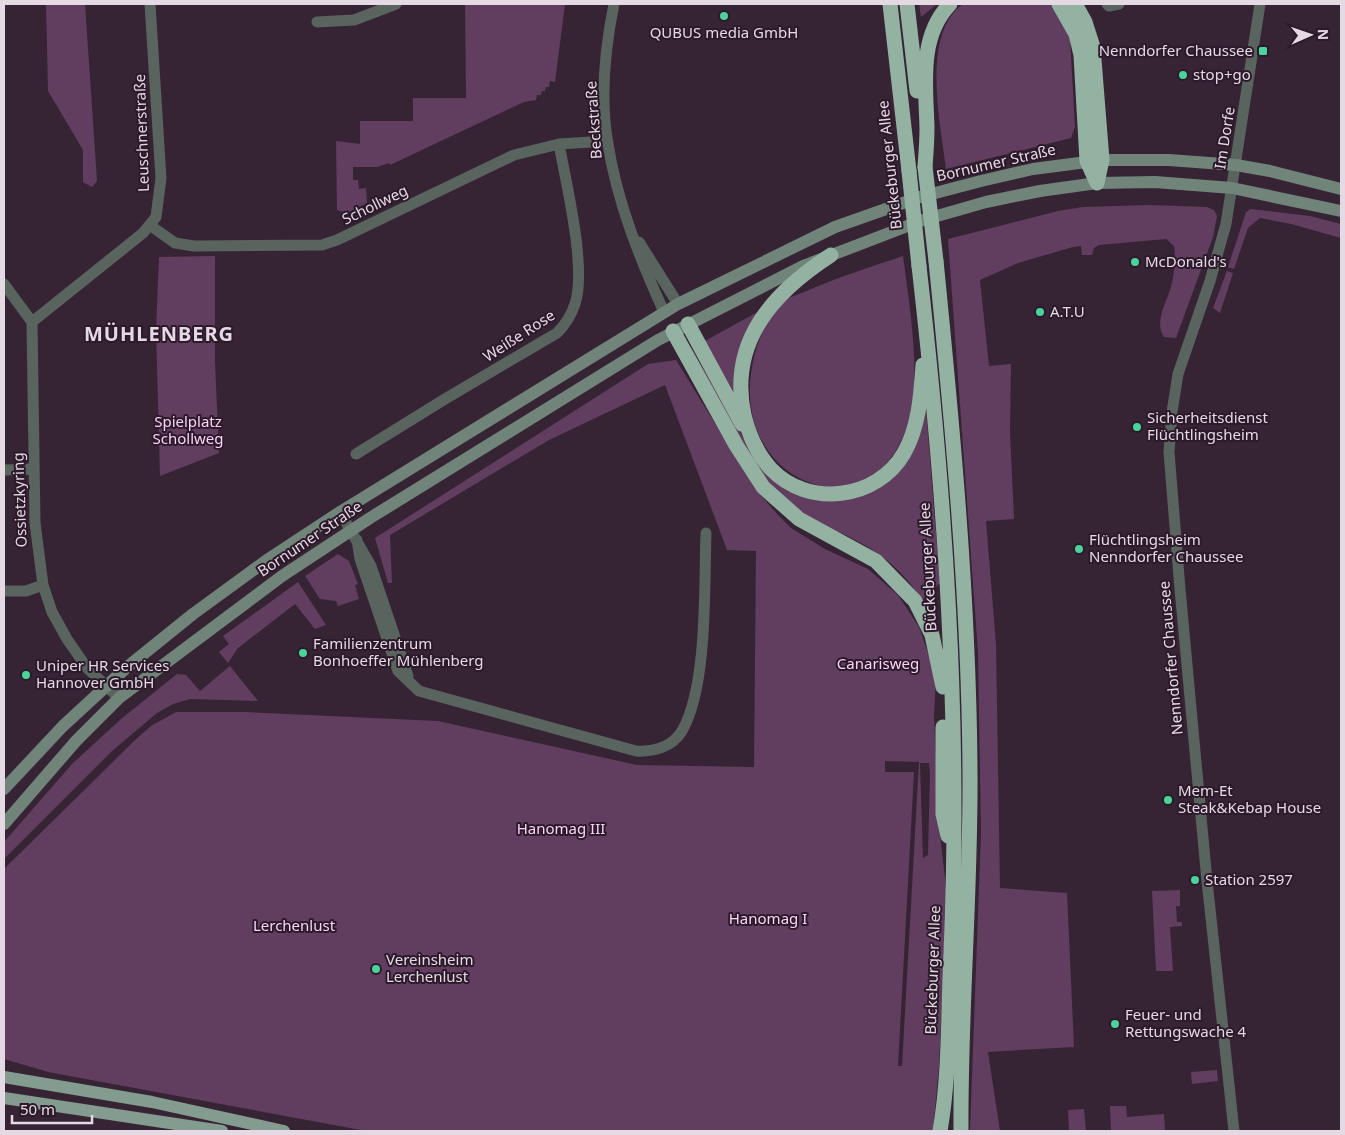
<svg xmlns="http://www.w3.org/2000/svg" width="1345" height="1135" viewBox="0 0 1345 1135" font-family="'Noto Sans',sans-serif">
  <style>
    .green { fill: #613d5f; fill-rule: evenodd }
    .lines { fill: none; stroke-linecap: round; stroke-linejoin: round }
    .street { stroke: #58645d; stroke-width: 11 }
    .secondary { stroke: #708479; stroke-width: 12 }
    .primary { stroke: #839c8f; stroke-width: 12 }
    .highway { stroke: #94b2a2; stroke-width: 15 }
    .highway-bridge { stroke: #94b2a2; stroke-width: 15 }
    .poi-dot { fill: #49d49c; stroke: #2c1a2b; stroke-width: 2 }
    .labels { text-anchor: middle; stroke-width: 4; stroke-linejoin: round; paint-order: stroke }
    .poi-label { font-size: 15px; fill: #e5d9e4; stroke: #2c1a2b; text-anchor: start }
    .street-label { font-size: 15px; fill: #e5d9e4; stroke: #2c1a2b }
    .park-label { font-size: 15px; fill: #fad3f7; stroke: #2c1a2b }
    .district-label { font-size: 20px; font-weight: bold; letter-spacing: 1px; fill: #e5d9e4; stroke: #2c1a2b }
  </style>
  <rect width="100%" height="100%" fill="#362435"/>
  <!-- green -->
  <path class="green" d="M 46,4 L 85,4 L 97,181 L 92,187 L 83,182 L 83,150 L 48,91 Z
    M 465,4 L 565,4 L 555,82 L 550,81 L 549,87 L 546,87 L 545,91 L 542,91 L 541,95 L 537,95 L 536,100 L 524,102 L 390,165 L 389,163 L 377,167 L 353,167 L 353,180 L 358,180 L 359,189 L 366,188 L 367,203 L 347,213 L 337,210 L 336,141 L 360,144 L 360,121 L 413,121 L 413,98 L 466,98 Z
    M 919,4 L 937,4 L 921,17 Z
    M 963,4 L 1052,4 L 1070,38 L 1075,127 L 1071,138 L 946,169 C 941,126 920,34 963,4 Z
    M 1148,205 L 1207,207 L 1214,210 L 1217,216 L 1213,237 L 1176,338 L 1164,337 C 1155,324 1164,306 1169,293 C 1174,279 1176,260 1174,246 L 1166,239 L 1099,245 L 1094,248 L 1092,255 L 1082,255 L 1081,246 L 1073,247 L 1018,263 L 980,280 L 989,366 L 1011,364 L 1010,432 L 1014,519 L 986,521 L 996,644 L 1000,888 L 1067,893 L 1074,1047 L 988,1052 L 1000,1131 L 970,1131 L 981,832 L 978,652 L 948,239 L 1058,211 L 1083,207 Z
    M 1251,209 L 1310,216 L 1341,224 L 1341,238 L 1291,224 L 1260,218 L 1248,228 L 1234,269 L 1228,267 L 1246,212 Z
    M 215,256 L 215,361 L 219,453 L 160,476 L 156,329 L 159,257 Z
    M 903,256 C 909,302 921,372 910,417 C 878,541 726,486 753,362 C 757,341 768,316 783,301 C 788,297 798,295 804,292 C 836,278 870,267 903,256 Z
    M 1227,271 L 1233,273 L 1220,313 L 1213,308 Z
    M 761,310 L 736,398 L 705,341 Z
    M 692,349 L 758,463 L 772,478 L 863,495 L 874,491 L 891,479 L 926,410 L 940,583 L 922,600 C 900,567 878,550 841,533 C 829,528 813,524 802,516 C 784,502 766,481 753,462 L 690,350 Z
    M 676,360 L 756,490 L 778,515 L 791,528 L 825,549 L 868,569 L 898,595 L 919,627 L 936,676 L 934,716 L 939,826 L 947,896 L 939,1066 L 933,1131 L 366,1131 L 48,1072 L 4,1059 L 4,869 L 134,741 L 151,726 L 176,712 L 244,712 L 438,721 L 637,765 L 754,767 L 756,551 L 727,550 L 665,385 L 549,440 L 390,535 L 392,583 L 388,583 L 375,538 L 648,364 ZM 885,761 L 919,762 L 902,1066 L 898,1066 L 914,772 L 885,772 ZM 920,763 L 929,763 L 930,775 L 928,855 L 923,858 Z
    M 338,554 L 349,561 L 358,584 L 355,585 L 359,599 L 338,606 L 336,601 L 320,599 L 305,576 Z
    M 298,582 L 326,625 L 315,629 L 295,604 L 238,648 L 228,663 L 219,652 L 229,644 L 223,636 Z
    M 230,666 L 258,701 L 190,699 L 173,704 L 157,713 L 112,751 L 4,859 L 4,842 L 72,764 L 121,719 L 177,674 L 186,675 L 200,691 Z
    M 1180,890 L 1180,906 L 1176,906 L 1177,922 L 1182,922 L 1182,926 L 1170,927 L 1173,971 L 1156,971 L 1152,891 Z
    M 1217,1070 L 1218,1081 L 1192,1084 L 1191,1072 Z
    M 1110,1106 L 1126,1106 L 1127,1117 L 1164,1114 L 1165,1131 L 1111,1131 Z
    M 1084,1109 L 1086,1131 L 1069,1131 L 1068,1110 Z"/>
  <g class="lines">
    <!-- street -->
    <path class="street" d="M 614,4 C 605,48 600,99 608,144 C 617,202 640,259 664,312
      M 1107,4 L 1109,6 L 1119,4
      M 317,22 L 354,20 L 396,4
      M 151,226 L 175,243 L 194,246 L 322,245 L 337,240 L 514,155 L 559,144 L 607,141
      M 639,242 L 678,304
      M 4,284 L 32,322 L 35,523 L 43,585 L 52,612 L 67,639 L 87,668 L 119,698
      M 32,322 L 143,233 L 156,217 L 161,178 L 150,4
      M 356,454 L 445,399 L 557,333 C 566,324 571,316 575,304 C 587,268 566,183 559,144
      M 4,470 L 33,469
      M 340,512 L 371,566 L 408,676
      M 357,540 L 360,559 L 398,671 L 419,691 L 636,751 C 654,752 672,747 682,731 C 708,686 704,586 706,533
      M 4,591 L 26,591 L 43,585
      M 1234,1131 L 1207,881 L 1180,589 L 1169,452 L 1172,412 L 1178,374 L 1210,281 L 1226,224 L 1260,4"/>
    <!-- secondary -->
    <path class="secondary" d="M 4,789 L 63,726 L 126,668 L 193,614 L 267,560 L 340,512 L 678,304 L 835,227 L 920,197 L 981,181 L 1033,169 L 1102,160 L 1169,160 L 1236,165 L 1270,171 L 1341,189
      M 4,824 L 76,741 L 119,698 L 282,576 L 370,518 L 658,340 L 803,266 L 923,220 L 986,202 L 1040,191 L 1097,183 L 1155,182 L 1232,188 L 1341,211"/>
    <!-- primary -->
    <path class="primary" d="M 4,1077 L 152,1102 L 284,1131
      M 4,1098 L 222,1131"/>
    <!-- highway -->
    <path class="highway" d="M 890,4 L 909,171
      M 907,4 L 917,91
      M 1059,4 L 1076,34 L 1081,55 L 1087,161 L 1097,183
      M 1075,4 L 1085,22 L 1093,47 L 1102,160 L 1097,183
      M 925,167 C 926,154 927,141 927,128 C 926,86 918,37 950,4
      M 831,255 C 774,292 728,341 744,415 C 749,435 757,454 771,469 C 808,508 877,500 904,453 C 919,427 921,394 923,365
      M 936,261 C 953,431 969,601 970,772 C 971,892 960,1012 961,1131
      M 919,266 C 945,494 961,723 951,953 C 948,1012 950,1073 940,1131
      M 688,324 L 742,424
      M 673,331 L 736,445 L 763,487 L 799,519 L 876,561 L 915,601 L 932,635 L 943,687
      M 943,727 L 943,814 L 948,836"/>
    <!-- highway-bridge -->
    <path class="highway-bridge" d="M 925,167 L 936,261
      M 909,171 L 919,266"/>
  </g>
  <!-- markers -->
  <g class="poi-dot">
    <circle cx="724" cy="16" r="5"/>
    <rect x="1258" y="46" width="10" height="10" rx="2.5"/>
    <circle cx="1183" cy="75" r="5"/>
    <circle cx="1135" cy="262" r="5"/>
    <circle cx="1040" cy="312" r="5"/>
    <circle cx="1137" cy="427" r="5"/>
    <circle cx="1079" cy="549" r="5"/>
    <circle cx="303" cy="653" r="5"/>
    <circle cx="26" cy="675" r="5"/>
    <circle cx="1168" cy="800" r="5"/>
    <circle cx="1195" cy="880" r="5"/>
    <circle cx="376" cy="969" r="5"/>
    <circle cx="1115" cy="1024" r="5"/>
  </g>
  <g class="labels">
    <!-- poi labels -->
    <g class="poi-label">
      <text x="724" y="38" text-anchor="middle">QUBUS media GmbH</text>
      <text x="1253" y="56" text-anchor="end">Nenndorfer Chaussee</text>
      <text x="1193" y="80">stop+go</text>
      <text x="1145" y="267">McDonald's</text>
      <text x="1050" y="317">A.T.U</text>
      <text x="1147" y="423">Sicherheitsdienst<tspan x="1147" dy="17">Flüchtlingsheim</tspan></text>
      <text x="1089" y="545">Flüchtlingsheim<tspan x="1089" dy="17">Nenndorfer Chaussee</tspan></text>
      <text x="313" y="649">Familienzentrum<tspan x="313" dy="17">Bonhoeffer Mühlenberg</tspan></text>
      <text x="36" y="671">Uniper HR Services<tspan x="36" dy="17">Hannover GmbH</tspan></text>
      <text x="1178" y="796">Mem-Et<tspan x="1178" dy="17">Steak&amp;Kebap House</tspan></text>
      <text x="1205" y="885">Station 2597</text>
      <text x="386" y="965">Vereinsheim<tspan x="386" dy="17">Lerchenlust</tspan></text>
      <text x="1125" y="1020">Feuer- und<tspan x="1125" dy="17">Rettungswache 4</tspan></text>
    </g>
    <!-- street labels -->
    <g class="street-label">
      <text transform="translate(594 120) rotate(-94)" y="5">Beckstraße</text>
      <text transform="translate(142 133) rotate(-92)" y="5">Leuschnerstraße</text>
      <text transform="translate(1225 138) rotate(-81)" y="5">Im Dorfe</text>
      <text transform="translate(996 163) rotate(-13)" y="5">Bornumer Straße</text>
      <text transform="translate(890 165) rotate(-96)" y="5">Bückeburger Allee</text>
      <text transform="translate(375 205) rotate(-26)" y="5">Schollweg</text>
      <text transform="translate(519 336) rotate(-33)" y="5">Weiße Rose</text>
      <text transform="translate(20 500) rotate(-92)" y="5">Ossietzkyring</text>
      <text transform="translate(310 539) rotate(-34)" y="5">Bornumer Straße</text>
      <text transform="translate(928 567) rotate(-93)" y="5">Bückeburger Allee</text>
      <text transform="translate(1171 658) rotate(-95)" y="5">Nenndorfer Chaussee</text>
      <text transform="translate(933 970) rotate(-88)" y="5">Bückeburger Allee</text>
    </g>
    <!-- park labels -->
    <g class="park-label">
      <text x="188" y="427">Spielplatz<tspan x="188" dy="17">Schollweg</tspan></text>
      <text x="878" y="669">Canarisweg</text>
      <text x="561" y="834">Hanomag III</text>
      <text x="768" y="924">Hanomag I</text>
      <text x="294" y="931">Lerchenlust</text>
    </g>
    <!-- district labels -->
    <g class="district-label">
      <text x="159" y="341">MÜHLENBERG</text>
    </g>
  </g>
  <!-- border -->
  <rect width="1345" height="1135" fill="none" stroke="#e5d9e4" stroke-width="10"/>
  <!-- north arrow -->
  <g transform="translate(1310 35) rotate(88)" stroke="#2c1a2b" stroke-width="4" paint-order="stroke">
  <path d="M0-4L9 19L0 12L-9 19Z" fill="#e5d9e4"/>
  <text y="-8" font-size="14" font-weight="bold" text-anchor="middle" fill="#e5d9e4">N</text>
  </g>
  <!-- scale -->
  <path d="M12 1115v8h80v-8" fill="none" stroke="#e5d9e4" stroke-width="2.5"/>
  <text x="20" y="1115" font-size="15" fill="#e5d9e4" stroke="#2c1a2b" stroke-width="4" paint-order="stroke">50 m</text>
</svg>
